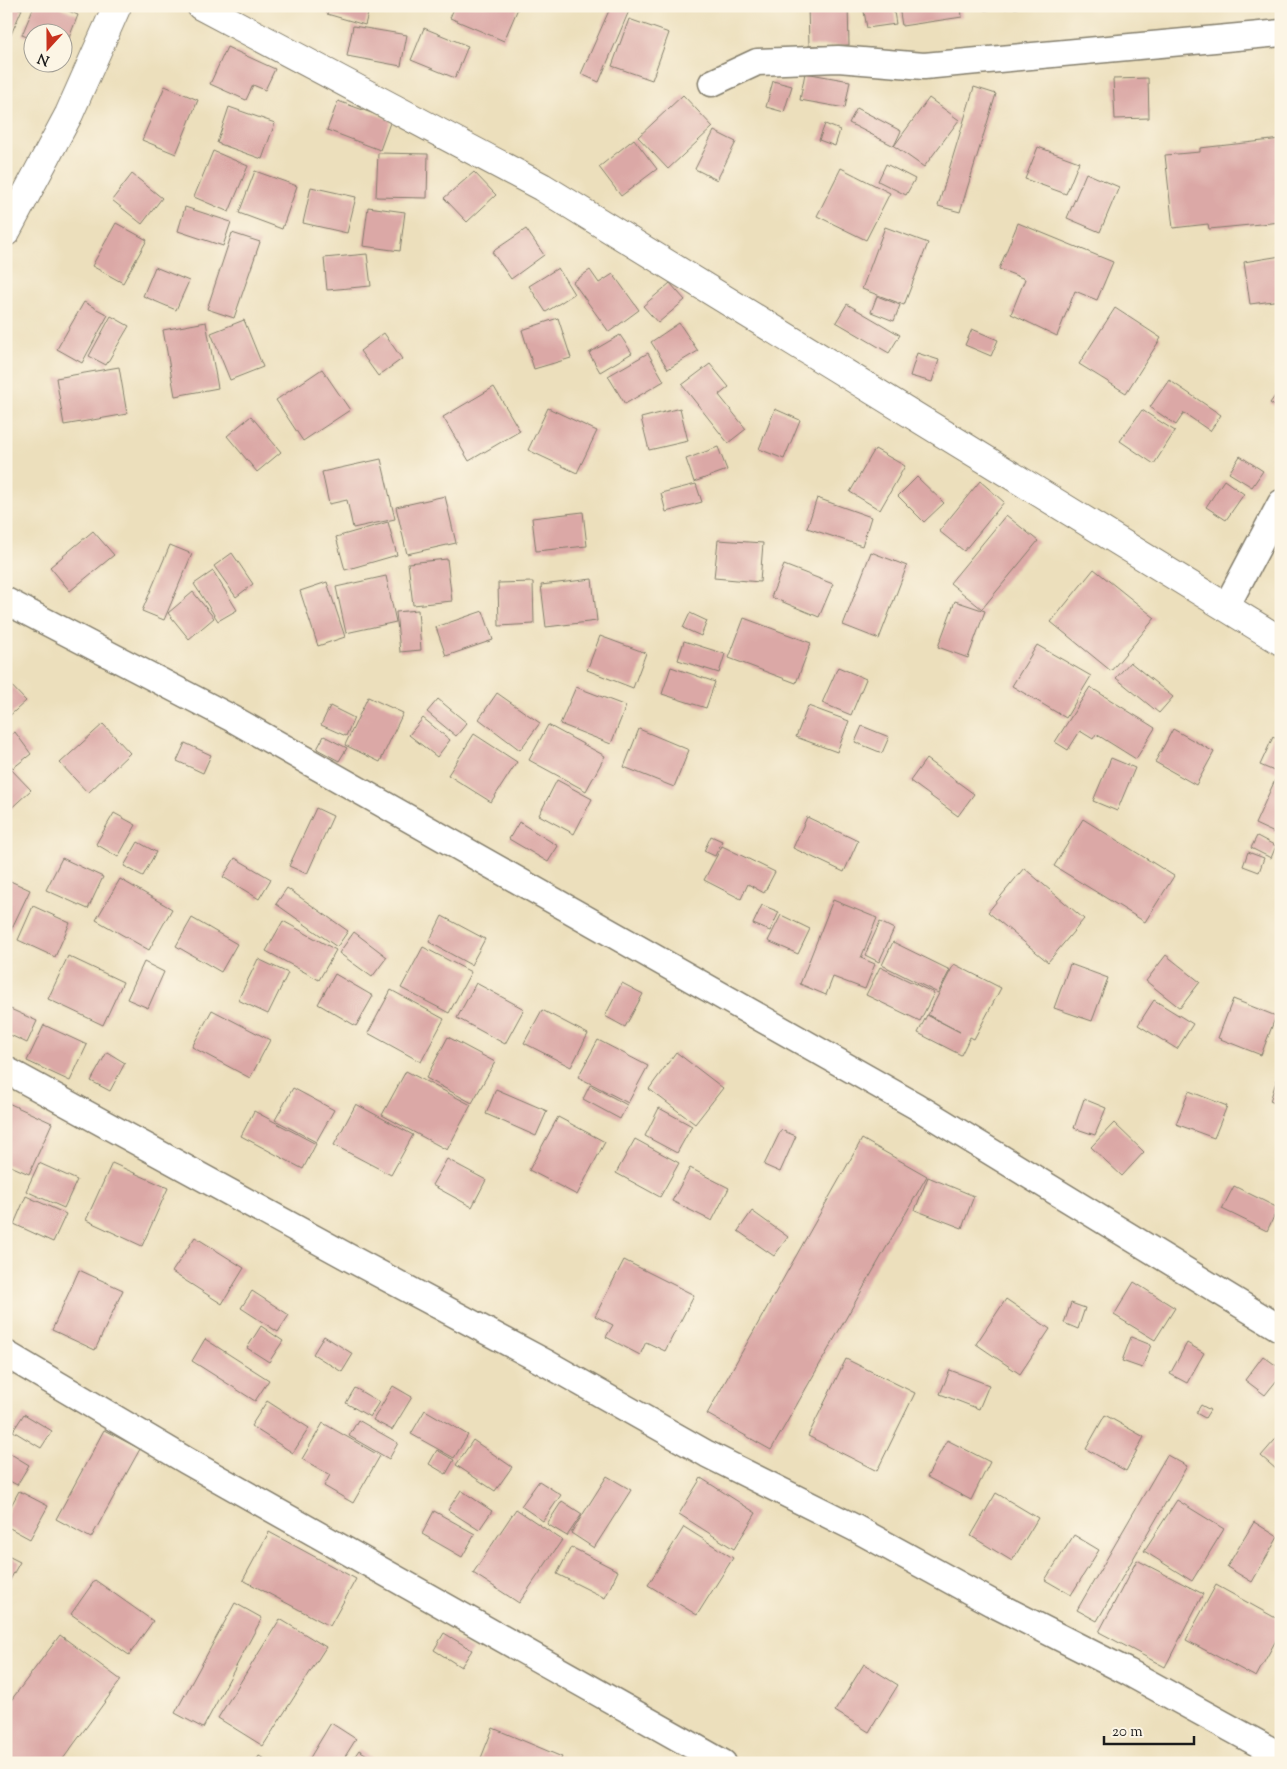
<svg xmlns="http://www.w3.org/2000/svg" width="1287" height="1769" viewBox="0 0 1287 1769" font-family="'Sorts Mill Goudy',serif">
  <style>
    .building { fill: #dba8a6 }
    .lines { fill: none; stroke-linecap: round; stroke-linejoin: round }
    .minor-casing { stroke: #847e6c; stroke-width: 29 }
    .tertiary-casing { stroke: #847e6c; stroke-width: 30 }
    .minor { stroke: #fff; stroke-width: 26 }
    .tertiary { stroke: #fff; stroke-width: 28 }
  </style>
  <rect width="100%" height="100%" fill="#fcf5e5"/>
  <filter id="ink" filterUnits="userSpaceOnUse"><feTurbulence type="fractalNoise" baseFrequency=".02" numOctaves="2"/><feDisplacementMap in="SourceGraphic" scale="10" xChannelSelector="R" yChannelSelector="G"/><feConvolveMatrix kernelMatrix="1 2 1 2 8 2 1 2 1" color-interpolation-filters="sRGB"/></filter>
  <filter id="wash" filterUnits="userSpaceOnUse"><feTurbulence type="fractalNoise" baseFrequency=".0096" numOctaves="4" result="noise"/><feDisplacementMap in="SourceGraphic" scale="20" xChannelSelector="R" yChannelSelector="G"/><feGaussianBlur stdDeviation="1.12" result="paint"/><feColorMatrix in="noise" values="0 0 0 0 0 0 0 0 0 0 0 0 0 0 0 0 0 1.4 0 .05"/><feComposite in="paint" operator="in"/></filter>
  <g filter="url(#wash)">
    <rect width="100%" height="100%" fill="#ecdfbc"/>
    <g id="blocks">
      <!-- building -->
      <path class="building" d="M 6,6 L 22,9 L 6,46 Z
        M 34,6 L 57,6 L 78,15 L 63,53 L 62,32 L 32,32 L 32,39 L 22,35 Z
        M 329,6 L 370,6 L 365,25 L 327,14 Z
        M 455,6 L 519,6 L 504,41 L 450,18 Z
        M 611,6 L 631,6 L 599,82 L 581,74 Z
        M 808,6 L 848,6 L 849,45 L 809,46 Z
        M 863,6 L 893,6 L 896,24 L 867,28 Z
        M 899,6 L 961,6 L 962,17 L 902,26 Z
        M 984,6 L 1017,6 L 1017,8 L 984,10 Z
        M 629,19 L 669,33 L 652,80 L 612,66 Z
        M 353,26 L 407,35 L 401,66 L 347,56 Z
        M 424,28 L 468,46 L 455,78 L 411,60 Z
        M 227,47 L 275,69 L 265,90 L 253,85 L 246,100 L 210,84 Z
        M 805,73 L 850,81 L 845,108 L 800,100 Z
        M 1148,78 L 1149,118 L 1115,119 L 1113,79 Z
        M 773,81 L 792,86 L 784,112 L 766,107 Z
        M 165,86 L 198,100 L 176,154 L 142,140 Z
        M 974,87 L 996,94 L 960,212 L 938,206 Z
        M 683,95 L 713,127 L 668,169 L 638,137 Z
        M 929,98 L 959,120 L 924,167 L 894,146 L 849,123 L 857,108 L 901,131 L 894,146 Z
        M 338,101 L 391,120 L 380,150 L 327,130 Z
        M 229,107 L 275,123 L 262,159 L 217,143 Z
        M 825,124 L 840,130 L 835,146 L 819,140 Z
        M 714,131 L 736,142 L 717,180 L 695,169 Z
        M 634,139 L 657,169 L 621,196 L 599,167 Z
        M 1281,139 L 1281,222 L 1209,229 L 1208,224 L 1173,228 L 1165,155 L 1200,152 L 1200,148 Z
        M 1038,147 L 1079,162 L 1066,194 L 1025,179 Z
        M 213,151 L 248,166 L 229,212 L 194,197 Z
        M 378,153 L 428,154 L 427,198 L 376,197 Z
        M 886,164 L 915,179 L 906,195 L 878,181 Z
        M 841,168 L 890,193 L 866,240 L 817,216 Z
        M 255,171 L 297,186 L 282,229 L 239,213 Z
        M 474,172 L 496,195 L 467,222 L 444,198 Z
        M 1086,173 L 1119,187 L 1100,232 L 1067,218 Z
        M 132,174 L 162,198 L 142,224 L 112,200 Z
        M 311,187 L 356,197 L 347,233 L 303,223 Z
        M 185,207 L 231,222 L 223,246 L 178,231 Z
        M 368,207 L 405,212 L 400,251 L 363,246 Z
        M 116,223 L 147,240 L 123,283 L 92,266 Z
        M 1018,223 L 1113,262 L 1097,300 L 1075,291 L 1057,336 L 1011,314 L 1025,279 L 999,269 Z
        M 885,227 L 928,243 L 904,305 L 862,289 Z
        M 526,229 L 544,255 L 511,279 L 492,252 Z
        M 232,233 L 260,242 L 234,318 L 207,309 Z
        M 367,254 L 371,286 L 327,290 L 324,258 Z
        M 1281,256 L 1281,300 L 1250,304 L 1244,262 Z
        M 155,267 L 189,281 L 176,310 L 143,296 Z
        M 558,268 L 574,294 L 546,312 L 529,286 Z
        M 590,270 L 599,283 L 613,274 L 639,310 L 609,332 L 573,282 Z
        M 670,283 L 685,300 L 658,323 L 643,306 Z
        M 877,296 L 900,305 L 894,321 L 871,312 Z
        M 84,302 L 108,315 L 82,363 L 57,349 Z
        M 847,304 L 900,335 L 889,353 L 836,322 Z
        M 1115,308 L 1161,338 L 1126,393 L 1079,364 Z
        M 111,316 L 129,326 L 106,365 L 89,356 Z
        M 558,318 L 571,358 L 534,369 L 522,330 Z
        M 244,320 L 263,367 L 230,380 L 211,333 Z
        M 206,322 L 218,388 L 175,396 L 163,330 Z
        M 679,323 L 698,351 L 668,369 L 651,342 Z
        M 972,329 L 998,340 L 991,356 L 965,345 Z
        M 384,333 L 402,359 L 378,376 L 360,351 Z
        M 620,335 L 632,353 L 600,372 L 589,353 Z
        M 648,353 L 664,381 L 625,404 L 608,376 Z
        M 917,353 L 939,360 L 932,382 L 910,376 Z
        M 710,364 L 729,387 L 719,395 L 746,429 L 728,443 L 682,385 Z
        M 119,367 L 127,414 L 64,425 L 56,378 Z
        M 322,369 L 350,410 L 303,441 L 276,400 Z
        M 1169,380 L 1221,415 L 1210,431 L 1184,413 L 1176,425 L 1150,407 Z
        M 494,387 L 520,431 L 469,461 L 443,417 Z
        M 1281,388 L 1281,410 L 1270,403 Z
        M 548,408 L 597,431 L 577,473 L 528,450 Z
        M 680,408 L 688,441 L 649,450 L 641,418 Z
        M 775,409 L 800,420 L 784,459 L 759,449 Z
        M 1142,410 L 1175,431 L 1154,464 L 1120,441 Z
        M 251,416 L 281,452 L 257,472 L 227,436 Z
        M 718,447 L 727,470 L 694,482 L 686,459 Z
        M 875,449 L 905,466 L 880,510 L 850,492 Z
        M 1240,456 L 1263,471 L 1252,487 L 1229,473 Z
        M 381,459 L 395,519 L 353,528 L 347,500 L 329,504 L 322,472 Z
        M 917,477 L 944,503 L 924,522 L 898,496 Z
        M 1224,480 L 1244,494 L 1226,520 L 1206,507 Z
        M 980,481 L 1004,502 L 964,551 L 939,531 Z
        M 696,484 L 702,502 L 666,512 L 661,493 Z
        M 445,496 L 456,543 L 407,554 L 396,507 Z
        M 817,498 L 871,517 L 862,546 L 807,528 Z
        M 583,512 L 587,546 L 536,551 L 532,518 Z
        M 1006,515 L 1038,541 L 982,609 L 950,583 Z
        M 388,522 L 397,555 L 345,570 L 336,537 Z
        M 93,531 L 114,555 L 70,591 L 50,567 Z
        M 718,540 L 763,543 L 760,582 L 714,578 Z
        M 170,545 L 192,554 L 164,620 L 142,611 Z
        M 871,552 L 907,566 L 879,639 L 843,625 Z
        M 232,553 L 253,584 L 236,597 L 214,566 Z
        M 447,559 L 452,601 L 413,605 L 408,563 Z
        M 784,565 L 833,584 L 819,617 L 771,597 Z
        M 1094,569 L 1155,618 L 1111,671 L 1051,622 Z
        M 213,571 L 237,610 L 218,621 L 194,584 Z
        M 386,576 L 396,622 L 346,633 L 336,587 Z
        M 592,579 L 597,621 L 546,627 L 541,585 Z
        M 327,582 L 345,637 L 318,646 L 300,591 Z
        M 533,582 L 534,624 L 499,626 L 498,583 Z
        M 193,592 L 214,618 L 189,639 L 168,613 Z
        M 955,601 L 985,611 L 968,658 L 938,647 Z
        M 418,610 L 421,650 L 400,652 L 396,612 Z
        M 483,611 L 493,640 L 446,656 L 436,627 Z
        M 690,613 L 707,621 L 701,636 L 683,628 Z
        M 744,618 L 811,643 L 796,683 L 729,658 Z
        M 600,636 L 646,653 L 633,688 L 587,670 Z
        M 684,641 L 725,654 L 719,673 L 678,660 Z
        M 1037,645 L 1091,676 L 1066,718 L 1012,686 Z
        M 1130,662 L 1173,697 L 1159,713 L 1116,678 Z
        M 671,667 L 715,682 L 706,708 L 662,694 Z
        M 838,667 L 866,679 L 851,715 L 822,703 Z
        M 6,680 L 26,701 L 6,719 Z
        M 576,687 L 626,706 L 611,744 L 560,724 Z
        M 1090,687 L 1155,728 L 1136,759 L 1096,734 L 1093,739 L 1080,731 L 1068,750 L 1055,742 Z
        M 497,693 L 540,723 L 520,750 L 479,719 Z
        M 368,697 L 403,713 L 380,762 L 345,745 Z
        M 438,699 L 467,723 L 456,736 L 427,712 Z
        M 330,706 L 354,718 L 346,736 L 321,725 Z
        M 808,706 L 849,721 L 837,752 L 796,737 Z
        M 423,718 L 450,740 L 437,757 L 409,735 Z
        M 103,724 L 130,753 L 88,793 L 60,763 Z
        M 548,725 L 605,756 L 586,791 L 529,760 Z
        M 862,726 L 889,737 L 882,753 L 855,742 Z
        M 639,729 L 689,750 L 674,787 L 624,767 Z
        M 1173,729 L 1214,752 L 1196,785 L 1155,762 Z
        M 15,732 L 31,754 L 13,768 L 6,759 L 6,738 Z
        M 474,734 L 517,762 L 491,802 L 448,775 Z
        M 324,736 L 347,748 L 339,761 L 317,749 Z
        M 1273,737 L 1281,741 L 1281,774 L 1260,765 Z
        M 185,743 L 211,755 L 203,773 L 177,761 Z
        M 1111,758 L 1135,768 L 1117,811 L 1093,801 Z
        M 926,759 L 974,794 L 958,816 L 910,781 Z
        M 9,767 L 31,790 L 6,813 L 6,770 Z
        M 557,780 L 592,799 L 574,834 L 539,815 Z
        M 1275,780 L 1281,783 L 1281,836 L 1255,824 Z
        M 316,808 L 333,816 L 307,874 L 289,866 Z
        M 114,813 L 136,825 L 118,857 L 96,844 Z
        M 807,817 L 858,841 L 844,872 L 793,848 Z
        M 1083,819 L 1174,876 L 1145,922 L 1054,866 Z
        M 519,822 L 558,846 L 548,862 L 509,839 Z
        M 711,836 L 722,841 L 715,856 L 704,851 Z
        M 1257,836 L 1276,846 L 1271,858 L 1251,848 Z
        M 138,842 L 156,852 L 143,876 L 124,866 Z
        M 722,846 L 775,872 L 764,893 L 748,884 L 741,899 L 704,880 Z
        M 1248,852 L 1264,858 L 1259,872 L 1243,866 Z
        M 62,858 L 103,877 L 88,909 L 46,890 Z
        M 235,858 L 271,879 L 259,899 L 223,877 Z
        M 1024,868 L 1084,919 L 1048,962 L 988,912 Z
        M 6,879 L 30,890 L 11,930 L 6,928 Z
        M 120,879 L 172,909 L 149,950 L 96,920 Z
        M 287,888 L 348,931 L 337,947 L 276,904 Z
        M 833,900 L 877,918 L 861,958 L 875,964 L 865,989 L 833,977 L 826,995 L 800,984 Z
        M 762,905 L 779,912 L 770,931 L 753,924 Z
        M 33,906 L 70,923 L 55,957 L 18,940 Z
        M 781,915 L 810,929 L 798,954 L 768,941 Z
        M 442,916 L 485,939 L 471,965 L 429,942 Z
        M 192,918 L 237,944 L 221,972 L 176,946 Z
        M 283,921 L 336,950 L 319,980 L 266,951 Z
        M 880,922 L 894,929 L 879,962 L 865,955 Z
        M 354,932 L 387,957 L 372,977 L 339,953 Z
        M 893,942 L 950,970 L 938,993 L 882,965 Z
        M 423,947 L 471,972 L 449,1013 L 401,988 Z
        M 1166,955 L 1200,982 L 1180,1008 L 1146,981 Z
        M 68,956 L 123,982 L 103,1025 L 48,999 Z
        M 258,959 L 288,973 L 268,1014 L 238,1000 Z
        M 144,962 L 164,972 L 148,1008 L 127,999 Z
        M 954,964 L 1001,988 L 974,1039 L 970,1037 L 961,1055 L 918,1033 L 927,1015 L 960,1032 L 928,1015 Z
        M 1070,964 L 1108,978 L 1092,1021 L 1054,1008 Z
        M 880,967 L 934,993 L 920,1021 L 866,995 Z
        M 335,974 L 373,996 L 356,1026 L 318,1004 Z
        M 476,983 L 524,1009 L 505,1044 L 457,1018 Z
        M 622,983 L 643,994 L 625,1027 L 605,1016 Z
        M 391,990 L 444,1019 L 421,1062 L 368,1033 Z
        M 1233,999 L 1276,1016 L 1261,1055 L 1218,1038 Z
        M 1154,1000 L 1193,1024 L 1177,1049 L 1138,1025 Z
        M 6,1007 L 37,1021 L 27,1043 L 6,1033 Z
        M 212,1010 L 270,1040 L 250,1078 L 192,1047 Z
        M 542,1010 L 588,1034 L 571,1067 L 524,1043 Z
        M 44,1025 L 87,1045 L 70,1081 L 27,1061 Z
        M 448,1037 L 495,1062 L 472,1103 L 426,1078 Z
        M 598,1040 L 648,1066 L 628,1103 L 578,1077 Z
        M 107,1052 L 125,1063 L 110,1091 L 91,1081 Z
        M 676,1052 L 723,1088 L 695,1124 L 649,1089 Z
        M 406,1071 L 471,1105 L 447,1150 L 382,1115 Z
        M 1277,1079 L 1281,1080 L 1281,1106 L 1270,1101 Z
        M 590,1085 L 627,1105 L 620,1119 L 583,1099 Z
        M 293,1088 L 334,1110 L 316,1142 L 275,1120 Z
        M 496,1089 L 547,1111 L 536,1136 L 486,1114 Z
        M 1189,1091 L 1227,1106 L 1214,1138 L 1176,1124 Z
        M 1084,1099 L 1106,1108 L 1095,1135 L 1074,1128 Z
        M 6,1102 L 52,1123 L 29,1174 L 6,1164 Z
        M 356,1104 L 413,1135 L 391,1175 L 334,1145 Z
        M 659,1108 L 692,1126 L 677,1153 L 645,1136 Z
        M 254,1111 L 316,1144 L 303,1169 L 241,1136 Z
        M 558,1117 L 605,1142 L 577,1195 L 529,1170 Z
        M 1114,1123 L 1144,1152 L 1122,1176 L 1091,1147 Z
        M 781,1130 L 796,1136 L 780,1172 L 764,1165 Z
        M 635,1139 L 679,1163 L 660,1197 L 616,1173 Z
        M 862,1139 L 927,1176 L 771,1450 L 707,1414 Z
        M 447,1159 L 486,1180 L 472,1207 L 432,1185 Z
        M 39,1163 L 77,1180 L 64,1208 L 26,1191 Z
        M 112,1163 L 168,1188 L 142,1246 L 86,1220 Z
        M 690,1168 L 729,1188 L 712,1221 L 672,1201 Z
        M 928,1177 L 974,1196 L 962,1228 L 915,1210 Z
        M 1234,1186 L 1278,1208 L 1267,1231 L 1222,1209 Z
        M 26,1196 L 66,1214 L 53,1242 L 14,1224 Z
        M 752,1211 L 788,1237 L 774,1256 L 738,1231 Z
        M 195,1237 L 244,1268 L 222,1304 L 172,1272 Z
        M 624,1260 L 694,1295 L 665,1351 L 646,1342 L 640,1355 L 606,1337 L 613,1325 L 595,1316 Z
        M 79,1270 L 123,1290 L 95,1350 L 52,1330 Z
        M 1134,1282 L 1175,1308 L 1155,1340 L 1114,1315 Z
        M 252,1291 L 289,1315 L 278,1332 L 241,1308 Z
        M 1006,1299 L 1050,1329 L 1020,1374 L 976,1344 Z
        M 1071,1303 L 1085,1308 L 1078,1329 L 1064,1323 Z
        M 261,1326 L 283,1341 L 269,1362 L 247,1348 Z
        M 324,1336 L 353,1354 L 342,1372 L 313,1354 Z
        M 1131,1337 L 1151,1345 L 1142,1368 L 1122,1361 Z
        M 205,1339 L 269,1380 L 255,1401 L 192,1361 Z
        M 1187,1343 L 1204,1353 L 1187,1383 L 1170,1374 Z
        M 1263,1356 L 1281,1369 L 1281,1375 L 1265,1395 L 1245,1380 Z
        M 846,1359 L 915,1393 L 877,1471 L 808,1436 Z
        M 950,1370 L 989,1385 L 979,1409 L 940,1394 Z
        M 393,1386 L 412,1397 L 392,1430 L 373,1420 Z
        M 355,1388 L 379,1402 L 370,1417 L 346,1403 Z
        M 267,1401 L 309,1428 L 293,1453 L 251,1426 Z
        M 1201,1405 L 1210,1410 L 1205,1418 L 1196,1413 Z
        M 425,1410 L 468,1435 L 454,1458 L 411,1434 Z
        M 24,1414 L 52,1431 L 41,1448 L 13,1431 Z
        M 1105,1415 L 1144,1437 L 1126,1471 L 1086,1449 Z
        M 358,1420 L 398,1443 L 389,1459 L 349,1436 Z
        M 323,1423 L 380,1456 L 353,1503 L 324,1486 L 330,1475 L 302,1459 Z
        M 104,1430 L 140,1449 L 91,1538 L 56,1519 Z
        M 1281,1433 L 1281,1465 L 1277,1470 L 1261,1456 Z
        M 473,1440 L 512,1467 L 495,1491 L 456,1465 Z
        M 947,1440 L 990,1462 L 971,1500 L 927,1477 Z
        M 437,1450 L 454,1460 L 446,1474 L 429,1464 Z
        M 6,1451 L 29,1465 L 17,1485 L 6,1479 Z
        M 1167,1455 L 1187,1466 L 1097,1621 L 1077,1610 Z
        M 607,1476 L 631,1490 L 594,1548 L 571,1533 Z
        M 701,1478 L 756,1513 L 734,1549 L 679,1514 Z
        M 539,1481 L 561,1495 L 543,1521 L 521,1506 Z
        M 461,1490 L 492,1511 L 479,1530 L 448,1510 Z
        M 19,1491 L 48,1506 L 30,1539 L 6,1526 L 6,1515 Z
        M 996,1493 L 1038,1518 L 1012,1561 L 971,1536 Z
        M 1177,1500 L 1224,1529 L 1192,1581 L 1144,1551 Z
        M 562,1501 L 582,1514 L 567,1536 L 547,1524 Z
        M 516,1509 L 562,1540 L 519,1603 L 473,1573 Z
        M 434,1511 L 475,1534 L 462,1557 L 422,1534 Z
        M 1254,1522 L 1278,1537 L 1252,1582 L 1227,1567 Z
        M 684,1527 L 733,1558 L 697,1615 L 648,1585 Z
        M 269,1532 L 356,1579 L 330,1626 L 243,1580 Z
        M 1074,1535 L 1099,1550 L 1071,1595 L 1045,1580 Z
        M 571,1547 L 618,1571 L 605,1598 L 557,1574 Z
        M 6,1555 L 20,1562 L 6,1587 Z
        M 1137,1560 L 1203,1594 L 1165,1667 L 1099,1632 Z
        M 95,1580 L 153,1621 L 129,1655 L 71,1614 Z
        M 1216,1585 L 1281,1621 L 1281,1631 L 1256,1677 L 1186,1640 Z
        M 235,1603 L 262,1618 L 203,1728 L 175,1713 Z
        M 280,1619 L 326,1647 L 263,1746 L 218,1718 Z
        M 444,1633 L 472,1650 L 461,1667 L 434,1650 Z
        M 60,1635 L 121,1680 L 60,1763 L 6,1763 L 6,1707 Z
        M 864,1664 L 898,1685 L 869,1732 L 835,1711 Z
        M 331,1723 L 356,1739 L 341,1763 L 310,1763 L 308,1761 Z
        M 493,1728 L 562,1757 L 559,1763 L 479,1763 Z
        M 359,1750 L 380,1763 L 350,1763 Z
        M 259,1756 L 271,1763 L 255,1763 Z"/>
    </g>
  </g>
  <g filter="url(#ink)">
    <use href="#blocks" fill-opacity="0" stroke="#847e6c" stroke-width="1"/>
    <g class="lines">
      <defs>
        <path id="minor" d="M 712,83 L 757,62 L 838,59 L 924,66 L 1281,33
          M 6,601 L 235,720 L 916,1106 L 1281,1329
          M 1226,607 L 1281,503
          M 6,1070 L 348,1257 L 548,1364 L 707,1454 L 855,1528 L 992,1603 L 1128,1672 L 1281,1756
          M 6,1354 L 187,1461 L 723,1763"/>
        <path id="tertiary" d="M 201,6 L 542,187 L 1281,641
          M 6,232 L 69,114 L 117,6"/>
      </defs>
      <!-- minor casing -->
      <use href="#minor" class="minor-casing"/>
      <!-- tertiary casing -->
      <use href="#tertiary" class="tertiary-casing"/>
      <!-- minor -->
      <use href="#minor" class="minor"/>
      <!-- tertiary -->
      <use href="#tertiary" class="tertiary"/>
    </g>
  </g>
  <!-- margin -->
  <rect width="1287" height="1769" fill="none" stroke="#fcf5e5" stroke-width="25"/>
  <!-- north arrow -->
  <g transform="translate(48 48) rotate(201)"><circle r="24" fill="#fcf5e5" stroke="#a29e95"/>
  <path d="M0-4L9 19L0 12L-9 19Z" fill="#c8321e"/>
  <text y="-8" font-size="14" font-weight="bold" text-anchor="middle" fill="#1c1c1c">N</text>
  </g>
  <!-- scale -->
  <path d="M1104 1736v8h90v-8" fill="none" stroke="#1c1c1c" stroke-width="2.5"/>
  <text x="1112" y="1736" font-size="15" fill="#1c1c1c" stroke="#fcf5e5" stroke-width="4" paint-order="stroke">20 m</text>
</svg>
